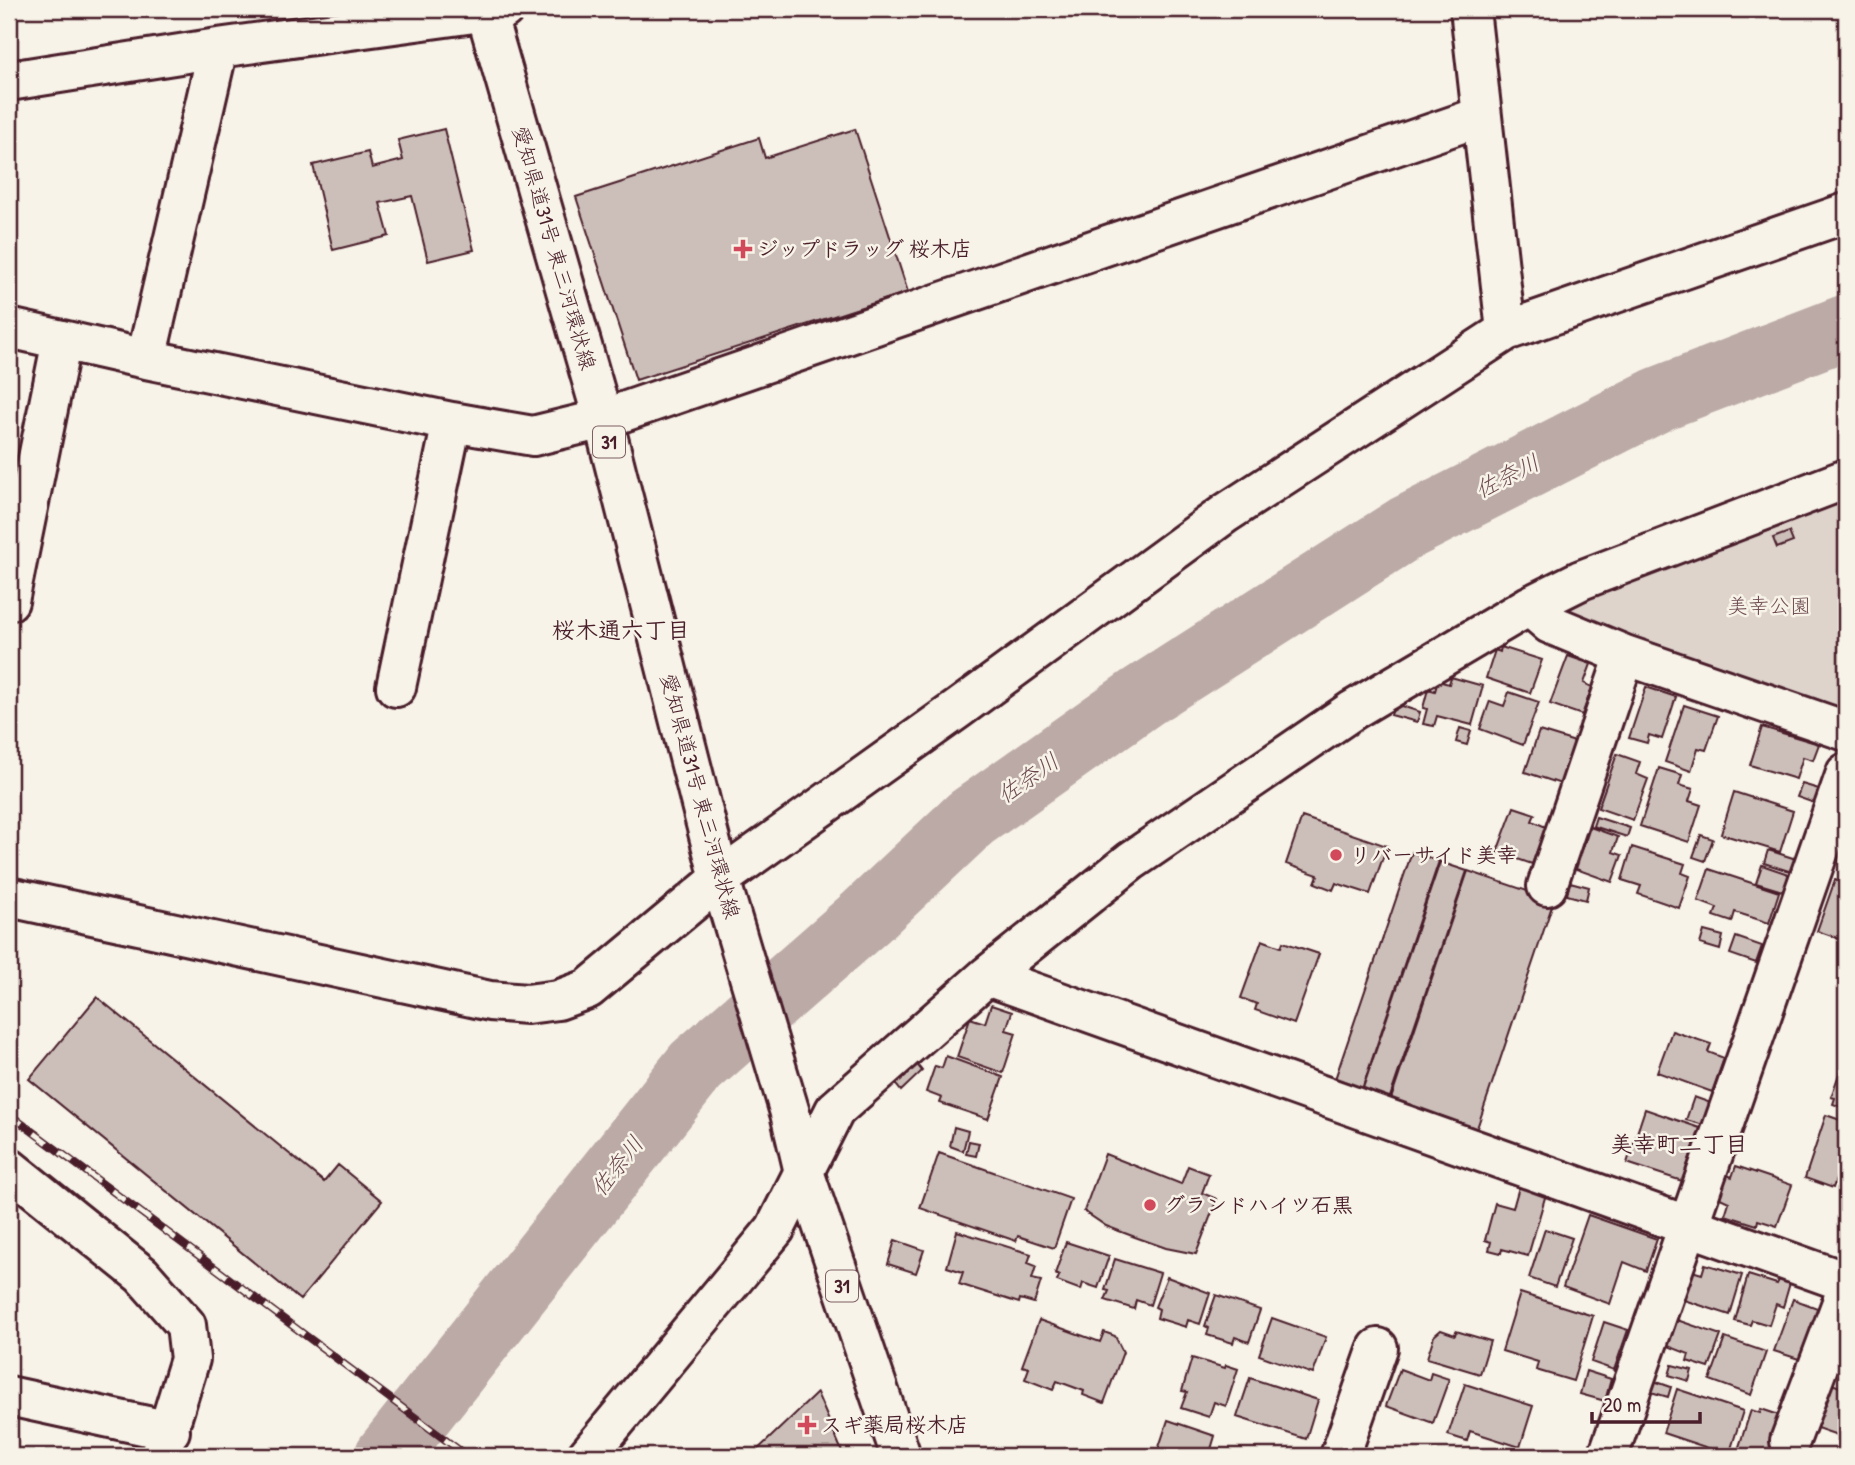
<svg xmlns="http://www.w3.org/2000/svg" width="1855" height="1465" viewBox="0 0 1855 1465" font-family="'Patrick Hand','Klee One',sans-serif">
  <style>
    .green { fill: #ded4cc; stroke: #947a7c; stroke-width: 2 }
    .lines { fill: none; stroke-linecap: round; stroke-linejoin: round }
    .river { stroke: #bcaaa7; stroke-width: 65 }
    .building { fill: #ccbfb9; stroke: #4a1f2b; stroke-width: 2 }
    .minor-casing { stroke: #4a1f2b; stroke-width: 44 }
    .major-casing { stroke: #4a1f2b; stroke-width: 44 }
    .minor { stroke: #f7f3e8; stroke-width: 38 }
    .major { stroke: #f7f3e8; stroke-width: 38 }
    .rail-casing { stroke: #4a1f2b; stroke-width: 8 }
    .rail { stroke: #f7f3e8; stroke-width: 5; stroke-dasharray: 16; stroke-linecap: butt }
    .poi-dot { fill: #d1495b; stroke: #f7f3e8; stroke-width: 2.5 }
    .labels { text-anchor: middle; stroke-width: 5; stroke-linejoin: round; paint-order: stroke }
    .shield { fill: #f7f3e8; stroke: #7e5f64; stroke-width: 2 }
    .shield-label { font-size: 19px; font-weight: bold; fill: #4a1f2b }
    .street-label { font-size: 21px; fill: #4a1f2b; stroke: #f7f3e8 }
    .poi-label { font-size: 21px; font-weight: bold; fill: #4a1f2b; stroke: #f7f3e8; text-anchor: start }
    .park-label { font-size: 21px; fill: #6f4c53; stroke: #f7f3e8 }
    .water-label { font-size: 23px; font-style: italic; fill: #6c4950; stroke: #f7f3e8 }
    .neighbourhood-label { font-size: 23px; font-weight: bold; fill: #4a1f2b; stroke: #f7f3e8 }
  </style>
  <rect width="100%" height="100%" fill="#f7f3e8"/>
  <filter id="ink" filterUnits="userSpaceOnUse"><feTurbulence type="fractalNoise" baseFrequency=".0143" numOctaves="2"/><feDisplacementMap in="SourceGraphic" scale="14" xChannelSelector="R" yChannelSelector="G"/><feConvolveMatrix kernelMatrix="1 2 1 2 8 2 1 2 1" color-interpolation-filters="sRGB"/></filter>
  <g filter="url(#ink)">
    <!-- green -->
    <path class="green" d="M 1846,491 L 1846,711 L 1567,616 L 1571,597 Z"/>
    <g class="lines">
      <!-- river -->
      <path class="river" d="M 387,1456 L 696,1066 L 866,917 L 971,818 L 1142,697 L 1406,528 L 1659,399 L 1846,327"/>
    </g>
    <!-- building -->
    <path class="building" d="M 444,129 L 474,250 L 428,261 L 412,196 L 380,203 L 389,236 L 333,250 L 313,165 L 368,152 L 372,168 L 403,160 L 398,140 Z
      M 855,129 L 908,292 L 636,380 L 576,197 L 759,138 L 765,158 Z
      M 1789,532 L 1793,542 L 1777,548 L 1773,538 Z
      M 1501,647 L 1542,660 L 1530,693 L 1486,678 L 1495,650 L 1500,652 Z
      M 1568,656 L 1591,664 L 1584,683 L 1592,687 L 1582,715 L 1550,704 Z
      M 1451,677 L 1483,686 L 1472,725 L 1437,716 L 1434,726 L 1423,724 L 1427,709 L 1423,708 L 1428,689 L 1435,691 L 1438,681 L 1449,684 Z
      M 1646,687 L 1676,697 L 1662,739 L 1649,735 L 1647,743 L 1629,738 Z
      M 1509,692 L 1539,702 L 1523,745 L 1480,729 L 1490,701 L 1504,706 Z
      M 1395,704 L 1420,712 L 1417,722 L 1391,715 Z
      M 1684,705 L 1718,716 L 1706,750 L 1698,748 L 1691,771 L 1665,762 Z
      M 1762,727 L 1819,744 L 1813,760 L 1803,757 L 1796,779 L 1750,765 Z
      M 1460,728 L 1471,731 L 1467,745 L 1456,742 Z
      M 1539,731 L 1575,742 L 1561,784 L 1525,772 Z
      M 1617,754 L 1640,762 L 1636,774 L 1648,779 L 1633,820 L 1598,808 Z
      M 1659,768 L 1682,775 L 1679,785 L 1693,789 L 1689,801 L 1701,805 L 1689,842 L 1640,826 Z
      M 1802,784 L 1822,790 L 1817,804 L 1797,797 Z
      M 1734,792 L 1793,811 L 1780,852 L 1721,834 Z
      M 1514,807 L 1535,814 L 1532,821 L 1546,827 L 1532,864 L 1497,852 Z
      M 1302,817 L 1387,846 L 1370,894 L 1336,883 L 1333,890 L 1315,883 L 1318,875 L 1286,864 Z
      M 1596,817 L 1630,828 L 1627,837 L 1593,826 Z
      M 1590,827 L 1618,837 L 1613,852 L 1622,855 L 1612,882 L 1576,869 Z
      M 1701,835 L 1713,839 L 1705,861 L 1693,857 Z
      M 1632,847 L 1685,864 L 1682,873 L 1690,876 L 1679,908 L 1638,894 L 1641,886 L 1622,880 Z
      M 1768,850 L 1796,859 L 1792,872 L 1764,863 Z
      M 1412,852 L 1439,861 L 1360,1095 L 1333,1085 Z
      M 1440,862 L 1467,871 L 1388,1103 L 1361,1094 Z
      M 1762,865 L 1791,875 L 1786,892 L 1756,883 Z
      M 1709,869 L 1779,892 L 1769,923 L 1735,912 L 1732,922 L 1714,916 L 1717,908 L 1698,901 Z
      M 1468,871 L 1554,900 L 1475,1134 L 1389,1105 Z
      M 1835,880 L 1846,884 L 1846,941 L 1817,931 Z
      M 1570,882 L 1589,887 L 1586,900 L 1567,895 Z
      M 1704,931 L 1723,936 L 1720,950 L 1700,944 Z
      M 1736,937 L 1762,946 L 1756,963 L 1730,954 Z
      M 1262,940 L 1281,947 L 1283,942 L 1319,954 L 1294,1024 L 1255,1010 L 1257,1004 L 1241,998 Z
      M 97,997 L 324,1182 L 338,1165 L 382,1201 L 300,1300 L 29,1079 Z
      M 991,1005 L 1012,1012 L 1006,1030 L 1016,1033 L 1003,1073 L 957,1057 L 970,1018 L 985,1023 Z
      M 1672,1031 L 1711,1044 L 1708,1052 L 1724,1058 L 1712,1092 L 1657,1072 Z
      M 946,1056 L 1003,1077 L 988,1119 L 940,1103 L 942,1098 L 926,1092 L 935,1066 L 942,1068 Z
      M 1844,1060 L 1846,1061 L 1846,1109 L 1833,1104 L 1835,1098 L 1831,1097 Z
      M 915,1062 L 922,1071 L 901,1091 L 894,1082 Z
      M 1694,1097 L 1711,1103 L 1704,1125 L 1686,1120 Z
      M 1645,1109 L 1700,1128 L 1682,1181 L 1627,1163 Z
      M 1826,1115 L 1846,1122 L 1846,1150 L 1833,1188 L 1805,1178 Z
      M 954,1127 L 968,1131 L 963,1151 L 950,1146 Z
      M 969,1141 L 979,1143 L 976,1156 L 966,1154 Z
      M 939,1153 L 1071,1199 L 1054,1248 L 1018,1236 L 1016,1241 L 920,1208 Z
      M 1105,1154 L 1181,1184 L 1188,1166 L 1209,1174 L 1202,1193 L 1217,1199 L 1196,1254 L 1166,1248 L 1135,1237 L 1106,1226 L 1084,1211 Z
      M 1736,1166 L 1792,1185 L 1777,1226 L 1758,1220 L 1757,1225 L 1725,1215 L 1729,1202 L 1720,1198 L 1727,1175 L 1732,1177 Z
      M 1519,1187 L 1546,1194 L 1528,1256 L 1502,1249 L 1501,1253 L 1489,1250 L 1491,1242 L 1485,1240 L 1495,1203 L 1513,1208 Z
      M 1588,1215 L 1657,1239 L 1646,1271 L 1624,1262 L 1610,1304 L 1563,1287 Z
      M 1545,1229 L 1572,1238 L 1555,1287 L 1529,1278 Z
      M 957,1231 L 1031,1254 L 1028,1263 L 1036,1266 L 1032,1279 L 1041,1281 L 1034,1303 L 1020,1299 L 1019,1303 L 959,1284 L 963,1272 L 947,1267 Z
      M 895,1240 L 924,1250 L 916,1273 L 888,1264 Z
      M 1066,1242 L 1109,1256 L 1098,1288 L 1083,1283 L 1081,1290 L 1057,1281 L 1059,1276 L 1055,1274 Z
      M 1115,1259 L 1160,1273 L 1150,1305 L 1136,1300 L 1134,1309 L 1105,1300 L 1109,1291 L 1105,1290 Z
      M 1705,1264 L 1742,1275 L 1730,1315 L 1684,1300 L 1692,1271 L 1702,1274 Z
      M 1748,1275 L 1777,1284 L 1779,1280 L 1790,1283 L 1783,1307 L 1776,1304 L 1769,1325 L 1752,1320 L 1750,1325 L 1735,1321 Z
      M 1167,1277 L 1210,1293 L 1200,1324 L 1188,1320 L 1186,1327 L 1157,1318 L 1159,1309 L 1155,1307 Z
      M 1520,1293 L 1593,1316 L 1573,1381 L 1536,1370 L 1538,1362 L 1502,1351 Z
      M 1216,1295 L 1260,1310 L 1249,1342 L 1235,1337 L 1233,1343 L 1207,1335 L 1209,1328 L 1205,1326 Z
      M 1793,1299 L 1820,1309 L 1802,1360 L 1774,1351 Z
      M 1272,1318 L 1326,1337 L 1313,1374 L 1259,1355 Z
      M 1039,1320 L 1100,1342 L 1104,1332 L 1115,1336 L 1123,1352 L 1104,1403 L 1083,1395 L 1084,1391 L 1057,1381 L 1053,1390 L 1025,1379 L 1029,1368 L 1022,1366 Z
      M 1677,1320 L 1721,1335 L 1709,1368 L 1687,1361 L 1689,1354 L 1668,1346 Z
      M 1604,1322 L 1628,1330 L 1614,1370 L 1591,1362 Z
      M 1441,1330 L 1455,1335 L 1456,1331 L 1490,1341 L 1480,1374 L 1427,1358 L 1434,1336 Z
      M 1725,1338 L 1766,1352 L 1751,1395 L 1710,1380 Z
      M 1192,1358 L 1225,1368 L 1226,1365 L 1238,1369 L 1226,1406 L 1214,1402 L 1209,1417 L 1181,1408 L 1187,1392 L 1182,1391 Z
      M 1672,1365 L 1692,1370 L 1689,1381 L 1669,1375 Z
      M 1400,1369 L 1429,1380 L 1431,1373 L 1449,1379 L 1433,1423 L 1386,1406 Z
      M 1586,1371 L 1611,1379 L 1605,1401 L 1580,1394 Z
      M 1250,1378 L 1318,1400 L 1306,1439 L 1237,1417 Z
      M 1654,1381 L 1671,1387 L 1668,1397 L 1651,1392 Z
      M 1826,1382 L 1846,1389 L 1846,1438 L 1811,1426 Z
      M 1465,1384 L 1533,1406 L 1520,1447 L 1470,1431 L 1467,1441 L 1448,1435 Z
      M 1677,1389 L 1743,1411 L 1729,1455 L 1663,1433 Z
      M 817,1393 L 844,1456 L 751,1456 Z
      M 1761,1409 L 1782,1416 L 1769,1456 L 1736,1456 L 1751,1410 L 1760,1413 Z
      M 1168,1420 L 1215,1436 L 1209,1456 L 1166,1456 L 1167,1453 L 1158,1450 Z"/>
    <g class="lines">
      <defs>
        <path id="minor" d="M 1470,9 L 1506,331
          M 9,81 L 218,48 L 504,9
          M 9,328 L 146,359 L 452,422 L 533,436 L 603,419 L 1482,116
          M 146,359 L 218,48
          M 9,601 L 62,340
          M 1529,606 L 1550,624 L 1625,655 L 1846,731
          M 396,687 L 452,422
          M 1547,886 L 1625,655
          M 9,897 L 490,1001 L 527,1004 L 558,1000 L 588,989 L 720,879 L 958,709 L 1226,513 L 1506,331 L 1846,213
          M 987,976 L 1846,1282
          M 9,1168 L 142,1275 L 186,1325 L 190,1359 L 160,1456
          M 9,1396 L 170,1431
          M 1790,1441 L 1846,1292
          M 587,1456 L 775,1229 L 835,1110 L 987,976 L 1131,861 L 1353,710 L 1529,606 L 1581,580 L 1846,479
          M 1340,1456 L 1378,1348
          M 1608,1456 L 1846,773"/>
        <path id="major" d="M 485,9 L 603,419 L 720,879 L 790,1113 L 804,1172 L 901,1456"/>
      </defs>
      <!-- minor casing -->
      <use href="#minor" class="minor-casing"/>
      <!-- major casing -->
      <use href="#major" class="major-casing"/>
      <!-- minor -->
      <use href="#minor" class="minor"/>
      <!-- major -->
      <use href="#major" class="major"/>
      <defs>
        <path id="rail" d="M 9,1114 L 467,1456"/>
      </defs>
      <!-- rail casing -->
      <use href="#rail" class="rail-casing"/>
      <!-- rail -->
      <use href="#rail" class="rail"/>
    </g>
  </g>
  <!-- markers -->
  <g class="poi-dot">
    <path d="M739.5 238.5h7v7h7v7h-7v7h-7v-7h-7v-7h7z"/>
    <circle cx="1336" cy="855" r="7"/>
    <circle cx="1150" cy="1205" r="7"/>
    <path d="M803.5 1414.5h7v7h7v7h-7v7h-7v-7h-7v-7h7z"/>
  </g>
  <g class="labels">
    <!-- shield labels -->
    <g class="shield">
      <rect x="593" y="426.5" width="32" height="31" rx="5"/>
      <rect x="826" y="1270.5" width="32" height="31" rx="5"/>
    </g>
    <g class="shield-label">
      <text x="609" y="449">31</text>
      <text x="842" y="1293">31</text>
    </g>
    <!-- street labels -->
    <g class="street-label">
      <text transform="translate(554 248) rotate(74)" y="7">愛知県道31号 東三河環状線</text>
      <text transform="translate(700 796) rotate(75)" y="7">愛知県道31号 東三河環状線</text>
    </g>
    <!-- poi labels -->
    <g class="poi-label">
      <text x="757" y="256">ジップドラッグ 桜木店</text>
      <text x="1350" y="862">リバーサイド美幸</text>
      <text x="1164" y="1212">グランドハイツ石黒</text>
      <text x="821" y="1432">スギ薬局桜木店</text>
    </g>
    <!-- park labels -->
    <g class="park-label">
      <text x="1769" y="613">美幸公園</text>
    </g>
    <!-- water labels -->
    <g class="water-label">
      <text transform="translate(1507 476) rotate(-27)" y="8">佐奈川</text>
      <text transform="translate(1028 778) rotate(-35)" y="8">佐奈川</text>
      <text transform="translate(617 1166) rotate(-52)" y="8">佐奈川</text>
    </g>
    <!-- neighbourhood labels -->
    <g class="neighbourhood-label">
      <text x="621" y="638">桜木通六丁目</text>
      <text x="1679" y="1152">美幸町二丁目</text>
    </g>
  </g>
  <!-- margin -->
  <rect width="1855" height="1465" fill="none" stroke="#f7f3e8" stroke-width="35"/>
  <rect x="18" y="18" width="1820" height="1430" fill="none" stroke="#4a1f2b" stroke-width="2.5" filter="url(#ink)"/>
  <!-- scale -->
  <path d="M1592 1412v10h108v-10" fill="none" stroke="#4a1f2b" stroke-width="3.5"/>
  <text x="1603" y="1412" font-size="21" fill="#4a1f2b" stroke="#f7f3e8" stroke-width="5" paint-order="stroke">20 m</text>
</svg>
